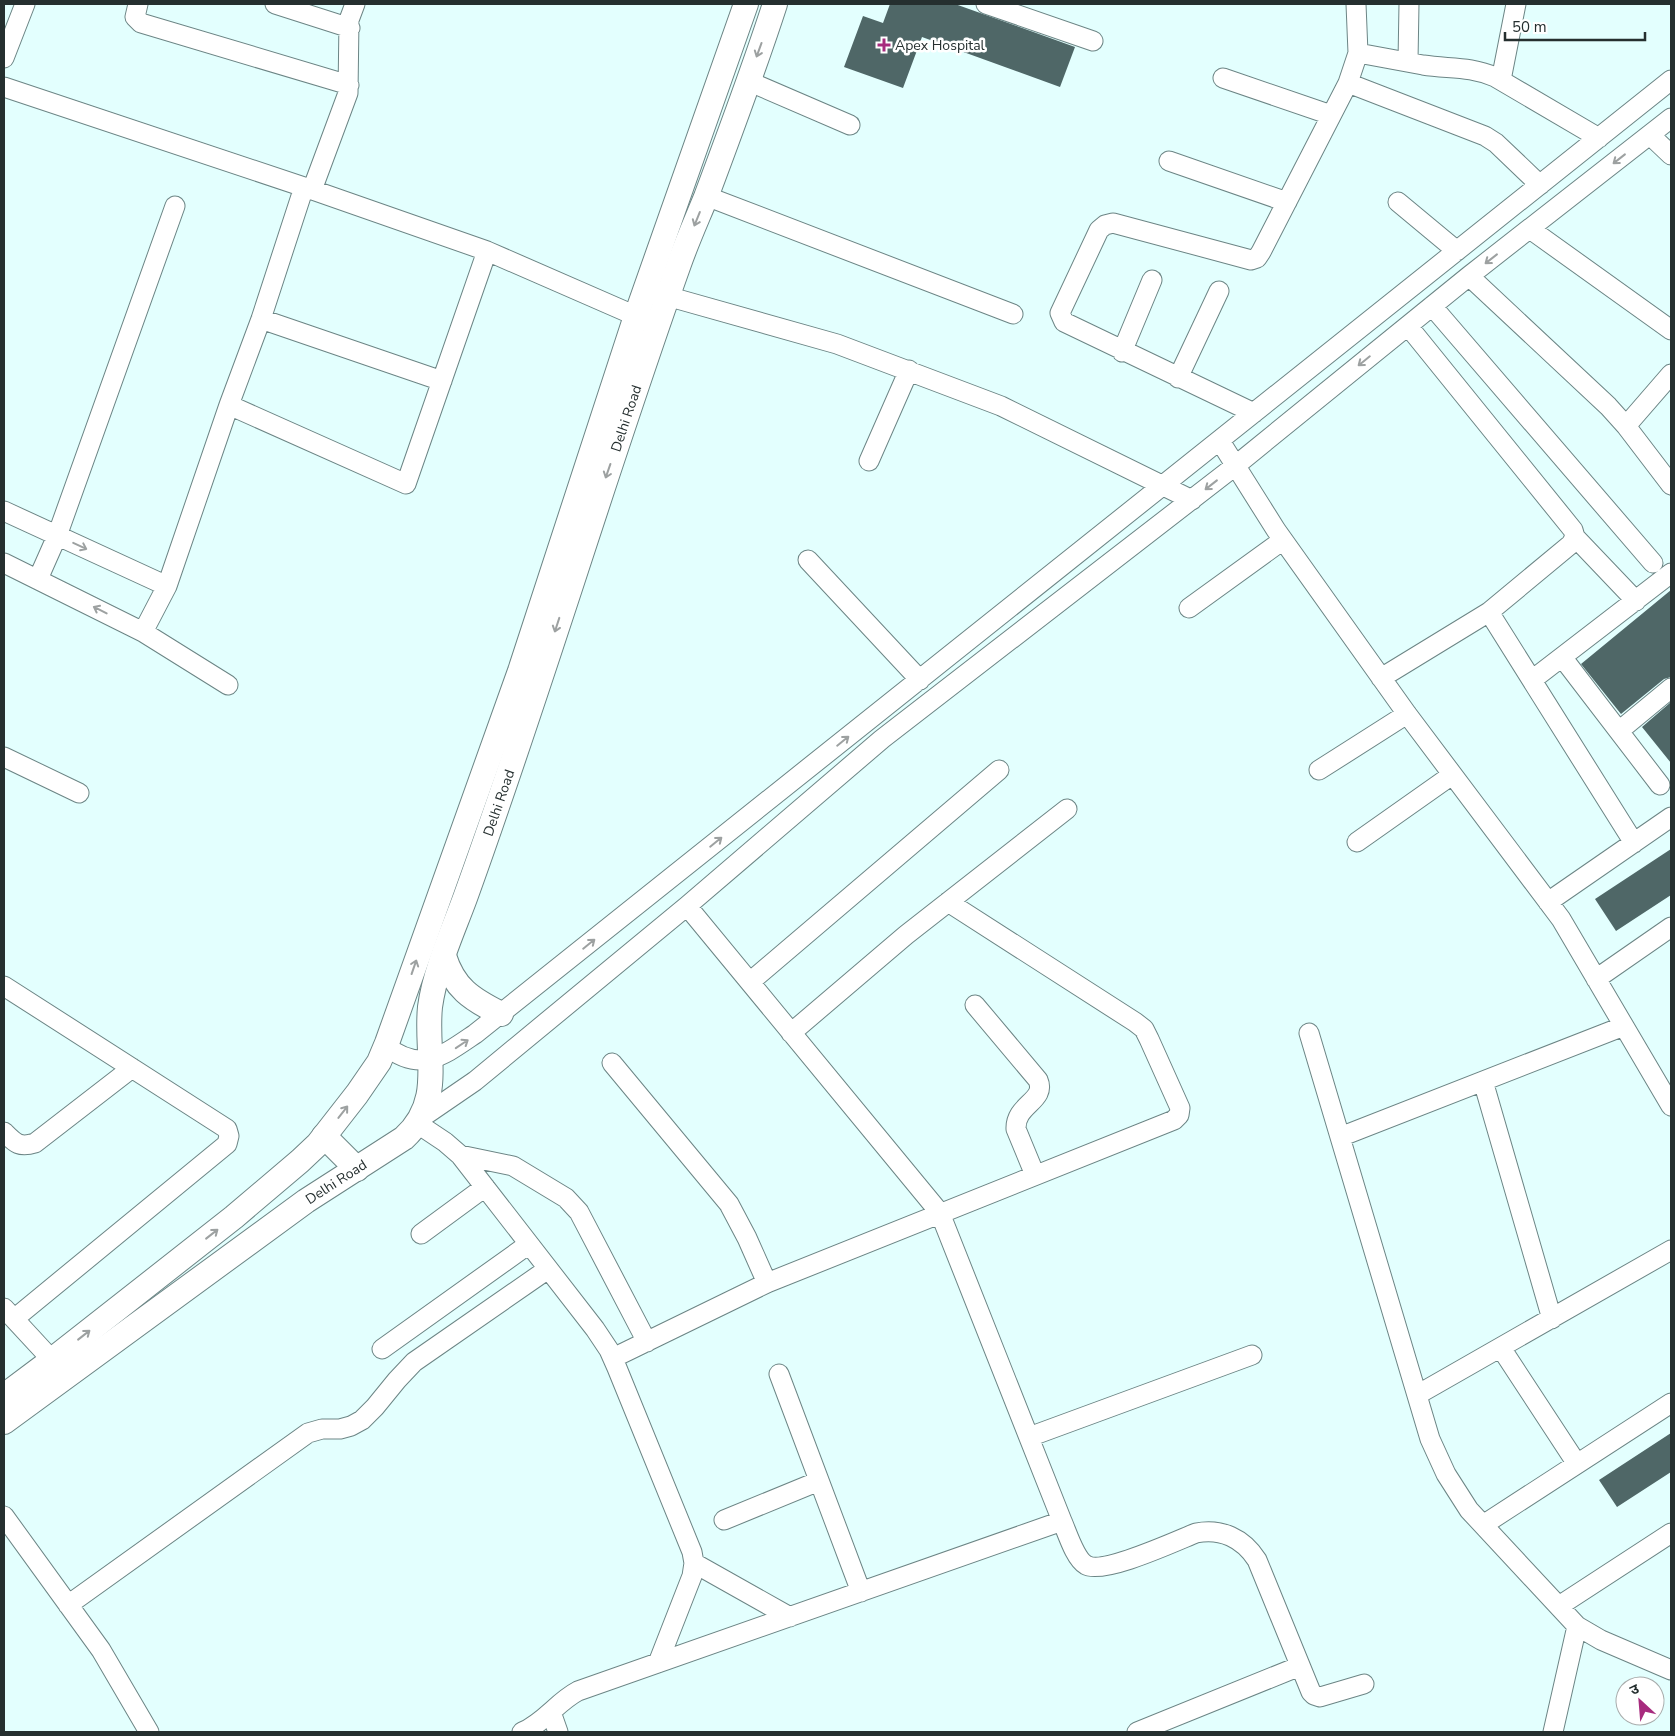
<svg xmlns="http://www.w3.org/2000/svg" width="1675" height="1736" viewBox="0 0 1675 1736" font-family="'Nunito Sans','Noto Sans Devanagari',sans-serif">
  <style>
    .building { fill: #4f6767 }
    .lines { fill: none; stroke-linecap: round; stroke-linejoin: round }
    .minor-casing { stroke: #6c8585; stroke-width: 21 }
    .major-casing { stroke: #6c8585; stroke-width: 26 }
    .minor { stroke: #fff; stroke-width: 19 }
    .major { stroke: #fff; stroke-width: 24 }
    .oneway { stroke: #9da1a1 }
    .poi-dot { fill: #a72b7e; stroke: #fff; stroke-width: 2 }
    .labels { text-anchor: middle; stroke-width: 5; stroke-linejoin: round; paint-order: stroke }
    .poi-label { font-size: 14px; fill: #252f2f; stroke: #fff; text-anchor: start }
    .street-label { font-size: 14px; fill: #252f2f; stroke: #fff }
  </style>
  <rect width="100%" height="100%" fill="#e3fffe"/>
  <!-- building -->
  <path class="building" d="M 890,4 L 955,4 L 1075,47 L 1060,87 L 922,37 L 903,88 L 844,67 L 863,16 L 883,23 Z
    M 1671,590 L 1671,677 L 1664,679 L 1621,714 L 1581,664 Z
    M 1671,702 L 1671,763 L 1642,727 Z
    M 1671,849 L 1671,895 L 1616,931 L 1595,899 Z
    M 1671,1433 L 1671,1472 L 1617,1507 L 1599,1480 Z"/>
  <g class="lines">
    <defs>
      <path id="minor" d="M 138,4 L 135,17 L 141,23 L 349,85
        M 275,4 L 350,28
        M 986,4 L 1093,41
        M 1358,53 C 1380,57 1401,61 1423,65 C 1449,69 1470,66 1495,77 L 1599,138
        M 4,58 L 25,4
        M 1408,61 L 1409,4
        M 1223,78 L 1331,115
        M 1501,80 L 1516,4
        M 748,81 L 850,125
        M 1348,83 L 1485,136 L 1496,143 L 1540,185
        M 4,87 L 304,187 L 487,251 L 636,316 L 648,320
        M 1650,135 L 1671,155
        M 1169,161 L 1287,202
        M 312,190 L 348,93 L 349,20 L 355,4
        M 706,196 L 1013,314
        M 1398,202 L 1457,251
        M 1530,229 L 1671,330
        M 1469,276 L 1608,406 L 1626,426 L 1671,485
        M 656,293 L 837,344 L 1001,406 L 1192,500
        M 1432,306 L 1653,563
        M 261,319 L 442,381
        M 1122,352 L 1152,280
        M 1178,378 L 1219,291
        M 229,405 L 406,484 L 487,251
        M 1254,413 L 1064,322 L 1060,313 L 1099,230 L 1105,225 L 1113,223 L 1251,260 L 1257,258 L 1261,252 L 1348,83 L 1358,53 L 1356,4
        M 1626,426 L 1671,374
        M 1220,441 L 1276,530 L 1407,714 L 1561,919 L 1671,1106
        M 869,461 L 909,370
        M 4,511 L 167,586
        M 1575,537 L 1636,601
        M 808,560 L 920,680
        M 4,563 L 143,632 L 228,685
        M 38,579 L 57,536 L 175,206
        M 1189,608 L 1283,540
        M 1489,612 L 1634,843
        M 143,632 L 167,586 L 229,405 L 261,319 L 304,187
        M 1562,657 L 1660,785
        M 1381,678 L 1489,612 L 1571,544 L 1575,537 L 1573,530 L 1408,326
        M 1532,680 L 1671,573
        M 1619,731 L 1671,688
        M 4,757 L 79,793
        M 1319,770 L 1407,714
        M 1357,842 L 1452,775
        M 1548,902 L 1671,817
        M 1596,979 L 1671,927
        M 750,982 L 999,770
        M 4,986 L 227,1129 L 229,1136 L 227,1144 L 14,1319
        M 975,1005 L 1038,1080 C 1047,1101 1015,1104 1016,1129 L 1035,1175
        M 791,1033 L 906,935 L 1067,809
        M 1309,1033 L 1430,1439 L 1446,1474 L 1469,1510 L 1577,1626 L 1601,1640 L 1671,1670
        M 386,1046 C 421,1074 444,1055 475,1034 L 1671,80
        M 612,1063 L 729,1204 L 747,1238 L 767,1283
        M 1483,1081 L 1552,1319
        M 421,1118 L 475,1081 L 687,906 L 882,739 L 1235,466 L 1469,276 L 1671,118
        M 418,1124 L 445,1142 L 460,1155 L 595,1329 L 609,1350 L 617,1368 L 692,1552 L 694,1563 L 692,1576 L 658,1663
        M 4,1132 C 15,1143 19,1148 35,1143 L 132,1068
        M 1340,1137 L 1624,1026
        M 460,1155 L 513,1166 L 566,1198 L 579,1212 L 647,1342
        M 421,1234 L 485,1187
        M 4,1308 L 52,1360
        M 1501,1348 L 1577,1464
        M 382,1349 L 529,1244
        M 613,1358 L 767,1283 L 1174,1120 L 1179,1115 L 1180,1108 L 1149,1039 L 1144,1029 L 1135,1022 L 948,902
        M 779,1374 L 861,1592
        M 1417,1395 L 1671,1250
        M 1029,1437 L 1252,1355
        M 4,1516 L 101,1650 L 149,1732
        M 724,1520 L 819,1481
        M 1062,1521 C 1067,1532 1075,1559 1086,1565 C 1103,1575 1176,1541 1196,1533 C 1221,1528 1243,1538 1257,1560 L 1311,1692 L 1314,1695 L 1320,1697 L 1364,1684
        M 1483,1525 L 1671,1403
        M 694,1563 L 790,1617
        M 68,1605 L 308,1433 L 322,1429 L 340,1429 L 351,1426 L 362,1420 L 375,1407 L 397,1380 L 414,1362 L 548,1269
        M 1559,1606 L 1671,1533
        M 551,1712 L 558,1732
        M 522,1732 C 544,1723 557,1702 578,1691 L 1062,1521 L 940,1213 L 687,906
        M 1137,1732 L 1300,1666
        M 1553,1732 L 1577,1626"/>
      <g id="major">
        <path d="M 444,956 C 454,988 471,999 501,1014"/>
        <path d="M 324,1136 L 357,1169"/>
        <path d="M 4,1396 L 52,1360 L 234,1217 L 300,1161 L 318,1144 L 357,1094 L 379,1062 L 387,1043 L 520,671 L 636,316 L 746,4"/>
        <path id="s1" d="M 4,1422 L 306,1201 L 404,1138 C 445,1101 425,1055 430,1007 C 435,970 452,933 465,898 C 541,688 604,474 679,264 C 687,241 697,219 706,197 C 730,133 754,69 775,4"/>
      </g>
    </defs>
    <!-- minor casing -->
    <use href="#minor" class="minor-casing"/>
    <!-- major casing -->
    <use href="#major" class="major-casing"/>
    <!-- minor -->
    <use href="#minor" class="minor"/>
    <!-- major -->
    <use href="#major" class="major"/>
  </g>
  <!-- one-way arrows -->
  <defs><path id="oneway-shaft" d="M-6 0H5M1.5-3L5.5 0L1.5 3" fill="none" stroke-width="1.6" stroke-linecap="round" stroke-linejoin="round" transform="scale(1.25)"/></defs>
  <g class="oneway">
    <use href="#oneway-shaft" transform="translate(759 50) rotate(110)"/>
    <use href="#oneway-shaft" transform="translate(1619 159) rotate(142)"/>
    <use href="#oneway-shaft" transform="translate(697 219) rotate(112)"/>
    <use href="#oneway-shaft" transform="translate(1491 259) rotate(142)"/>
    <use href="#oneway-shaft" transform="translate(1364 361) rotate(141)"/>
    <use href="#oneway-shaft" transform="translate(608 471) rotate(109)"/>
    <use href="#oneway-shaft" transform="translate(1211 485) rotate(142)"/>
    <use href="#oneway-shaft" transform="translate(80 546) rotate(25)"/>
    <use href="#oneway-shaft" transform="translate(100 610) rotate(-153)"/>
    <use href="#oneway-shaft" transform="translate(557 625) rotate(108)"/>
    <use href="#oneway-shaft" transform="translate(843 741) rotate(-39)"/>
    <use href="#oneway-shaft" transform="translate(716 842) rotate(-39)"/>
    <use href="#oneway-shaft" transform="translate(589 944) rotate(-39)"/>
    <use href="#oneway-shaft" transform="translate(414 967) rotate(-71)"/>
    <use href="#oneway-shaft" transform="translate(462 1044) rotate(-34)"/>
    <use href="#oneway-shaft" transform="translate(343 1112) rotate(-52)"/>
    <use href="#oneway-shaft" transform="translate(212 1234) rotate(-38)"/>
    <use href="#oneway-shaft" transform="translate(84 1335) rotate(-38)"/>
  </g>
  <!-- markers -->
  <path class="poi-dot" d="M881.5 37.5h5v5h5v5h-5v5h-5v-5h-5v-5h5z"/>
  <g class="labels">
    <!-- poi labels -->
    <g class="poi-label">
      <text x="895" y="50">Apex Hospital</text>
    </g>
    <!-- street labels -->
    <g class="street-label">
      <text dy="5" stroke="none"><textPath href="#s1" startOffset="1250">Delhi Road</textPath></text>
      <text dy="5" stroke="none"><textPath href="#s1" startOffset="845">Delhi Road</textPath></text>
      <text dy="5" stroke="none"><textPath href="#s1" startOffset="410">Delhi Road</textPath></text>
    </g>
  </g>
  <!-- border -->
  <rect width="1675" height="1736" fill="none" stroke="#252f2f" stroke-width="10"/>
  <!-- north arrow -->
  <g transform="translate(1640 1701) rotate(334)"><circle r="24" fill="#ffffff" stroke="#a8acac"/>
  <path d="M0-4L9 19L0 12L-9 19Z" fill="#a72b7e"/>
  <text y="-8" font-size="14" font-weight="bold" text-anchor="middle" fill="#252f2f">उ</text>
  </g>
  <!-- scale -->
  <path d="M1505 32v8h140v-8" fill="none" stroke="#252f2f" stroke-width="2.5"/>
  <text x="1512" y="32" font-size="15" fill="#252f2f" stroke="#ffffff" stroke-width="4" paint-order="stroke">50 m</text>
</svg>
